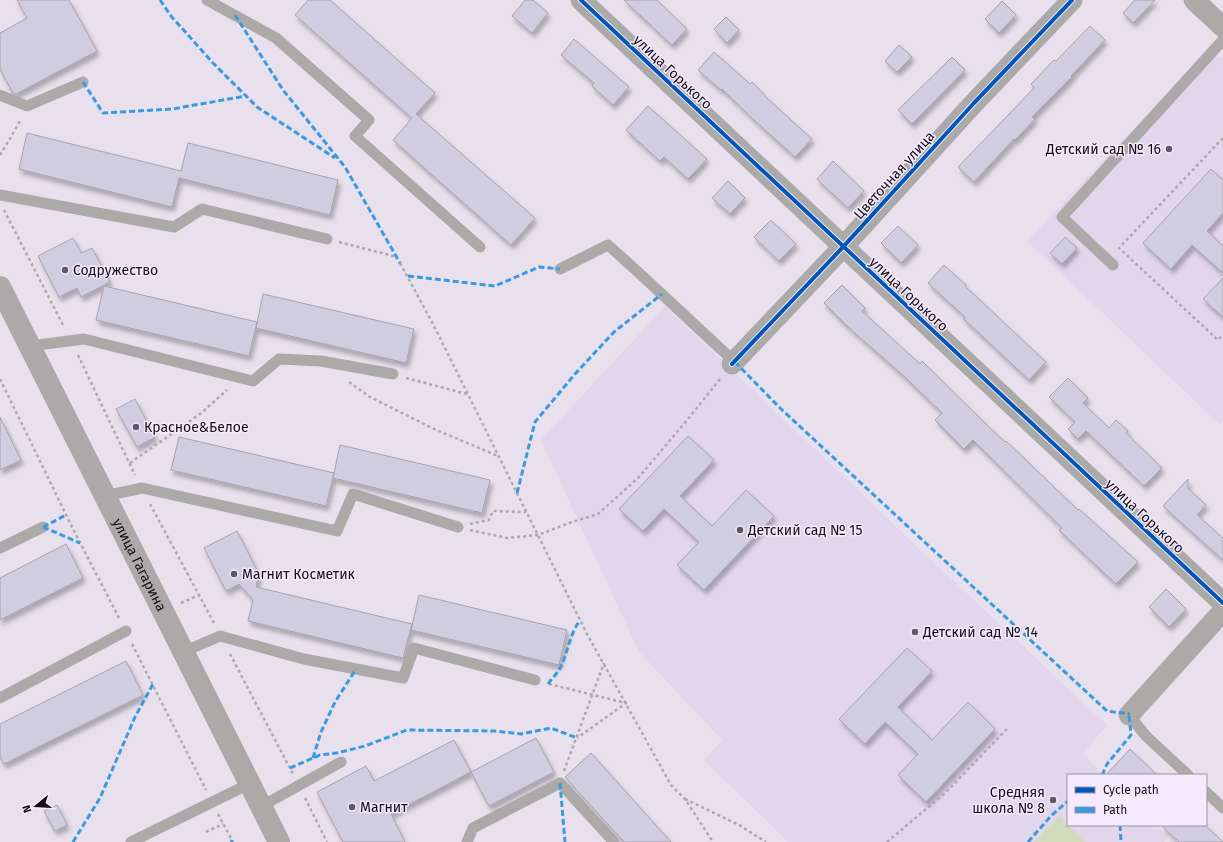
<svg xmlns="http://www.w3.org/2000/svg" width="1223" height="842" viewBox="0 0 1223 842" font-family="'Fira Sans',sans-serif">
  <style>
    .built { fill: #e2d6ec }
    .green { fill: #d1dcbc }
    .building { fill: #d1cde0; stroke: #a6a2ad; filter: url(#shadow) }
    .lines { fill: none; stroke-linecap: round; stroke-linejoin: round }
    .path { stroke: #aca9ab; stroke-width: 2.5; stroke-dasharray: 3 3; stroke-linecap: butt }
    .lane { stroke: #acaaa8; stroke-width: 11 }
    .street { stroke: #acaaa8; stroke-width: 21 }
    .secondary { stroke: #aca9a9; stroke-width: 22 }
    .quiet { stroke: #3b9adf; stroke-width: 3; stroke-dasharray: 6 3; stroke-linecap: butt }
    .cycleway-casing { stroke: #f5eafd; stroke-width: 6 }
    .cycleway { stroke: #0057b8; stroke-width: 4 }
    .poi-dot { fill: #5e5861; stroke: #f5eafd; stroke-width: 1.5 }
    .labels { text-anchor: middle; stroke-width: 3; stroke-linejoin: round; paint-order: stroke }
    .street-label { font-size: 14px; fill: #130e16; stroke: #f5eafd }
    .poi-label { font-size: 14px; fill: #130e16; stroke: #f5eafd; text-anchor: start }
  </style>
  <defs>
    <filter id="shadow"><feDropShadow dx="2.5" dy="4.5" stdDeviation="2" flood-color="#0004"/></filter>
  </defs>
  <rect width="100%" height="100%" fill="#e8e1ed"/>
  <!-- built -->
  <path class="built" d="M 1212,46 L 1219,57 L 1223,57 L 1223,421 L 1219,424 L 1027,241 Z
    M 665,306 L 909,539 L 1107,725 L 1083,754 L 1104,775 L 1068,775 L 1068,825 L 1156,825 L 1168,837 L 1164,842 L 788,842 L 704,760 L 722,740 L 639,652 L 541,440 Z"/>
  <!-- green -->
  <path class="green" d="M 1059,816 L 1085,842 L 1034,842 Z"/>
  <!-- building -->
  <path class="building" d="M 17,0 L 69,0 L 97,51 L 16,94 L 13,93 L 0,69 L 0,33 L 27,18 Z
    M 308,0 L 330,0 L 435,93 L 416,114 L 535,218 L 511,245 L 393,140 L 412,118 L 295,15 Z
    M 525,0 L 533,0 L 548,13 L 532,33 L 512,16 Z
    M 624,0 L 657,0 L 687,29 L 672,45 Z
    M 1135,0 L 1155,0 L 1133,23 L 1123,13 Z
    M 1002,1 L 1016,15 L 999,33 L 985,19 Z
    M 726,17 L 739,30 L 727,43 L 714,29 Z
    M 1090,26 L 1105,40 L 1071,76 L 1072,77 L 1032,117 L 1035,119 L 1015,140 L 1014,139 L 974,182 L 958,167 L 1034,88 L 1031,84 L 1054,60 L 1056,61 Z
    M 574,39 L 629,87 L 613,105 L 592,86 L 594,83 L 561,55 Z
    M 899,45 L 912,57 L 897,72 L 885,61 Z
    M 714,52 L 750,84 L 752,82 L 769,100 L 812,139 L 795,157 L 752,118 L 722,89 L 721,90 L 698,70 Z
    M 952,57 L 965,70 L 912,124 L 898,110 Z
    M 648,106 L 707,159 L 688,179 L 664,157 L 660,161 L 626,130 Z
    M 27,133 L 181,171 L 188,143 L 338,180 L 330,215 L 179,178 L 172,207 L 19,169 Z
    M 833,161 L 864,191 L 848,208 L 817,179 Z
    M 1211,169 L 1223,180 L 1223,213 L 1207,231 L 1223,246 L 1223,273 L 1192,245 L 1171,269 L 1143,243 Z
    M 728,181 L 745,198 L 730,214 L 712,198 Z
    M 771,220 L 796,244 L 779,261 L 754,237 Z
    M 898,226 L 918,245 L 901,263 L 881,243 Z
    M 1065,237 L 1077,248 L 1062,264 L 1050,253 Z
    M 73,238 L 81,253 L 92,248 L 110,282 L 81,297 L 77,288 L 59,297 L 38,256 Z
    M 944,265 L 966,285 L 965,286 L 1046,362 L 1029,380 L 964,319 L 965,317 L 928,283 Z
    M 1223,278 L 1223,317 L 1203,299 Z
    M 842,285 L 865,308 L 862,311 L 920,364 L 922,361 L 987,425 L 1005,442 L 1006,441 L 1078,510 L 1079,509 L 1138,562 L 1116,584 L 1059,530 L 1062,528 L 973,440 L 964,449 L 935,420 L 942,413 L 906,378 L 847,326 L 824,303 Z
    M 104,286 L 257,322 L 249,356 L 96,320 Z
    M 263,294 L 414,329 L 406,363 L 256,328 Z
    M 1068,378 L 1088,398 L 1083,403 L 1109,428 L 1116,420 L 1128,431 L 1126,433 L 1162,468 L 1144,486 L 1086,431 L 1078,439 L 1068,429 L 1075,422 L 1049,397 Z
    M 135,399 L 155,437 L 137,447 L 116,409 Z
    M 0,417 L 21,460 L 0,470 Z
    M 688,436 L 714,460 L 680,496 L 712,526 L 746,490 L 774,516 L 704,590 L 677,565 L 699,542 L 664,509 L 643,531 L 619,509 Z
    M 179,437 L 334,473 L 326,506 L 171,470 Z
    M 340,445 L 490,480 L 482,513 L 333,478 Z
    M 1188,479 L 1188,488 L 1206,505 L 1197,515 L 1223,538 L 1223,560 L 1163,506 Z
    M 237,531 L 259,574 L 256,587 L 412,624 L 403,658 L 248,621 L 253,600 L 239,584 L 226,591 L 204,548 Z
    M 66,544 L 83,578 L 0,620 L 0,578 Z
    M 1166,589 L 1186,609 L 1169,627 L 1149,607 Z
    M 419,595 L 567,630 L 559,665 L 411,630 Z
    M 907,648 L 932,671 L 898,707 L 932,740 L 968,702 L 995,729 L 926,802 L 898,775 L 918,754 L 885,722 L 865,744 L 839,719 Z
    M 126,661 L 143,695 L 4,764 L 0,757 L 0,724 Z
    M 536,738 L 554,772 L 489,806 L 471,772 Z
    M 454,740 L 471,772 L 391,814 L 405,842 L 343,842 L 317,792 L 366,766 L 374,781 Z
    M 1130,749 L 1157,775 L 1106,775 Z
    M 591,753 L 671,842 L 624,842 L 565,777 Z
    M 57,805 L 67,825 L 55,831 L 44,811 Z
    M 1161,825 L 1205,825 L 1223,842 L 1179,842 Z"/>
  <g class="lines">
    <!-- path -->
    <path class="path" d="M 1223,138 L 1119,248 L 1218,340 L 1223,335
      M 0,155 L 11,137 L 21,119
      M 4,210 L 64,327
      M 339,242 L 397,257
      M 400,263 L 433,324 L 587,634 L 671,785 L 685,799 L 713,842
      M 78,355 L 135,475
      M 406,378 L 467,394
      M 0,379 L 73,529 L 119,618
      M 349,382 L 370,397 L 434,429 L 498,456
      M 130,463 L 200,414 L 227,390
      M 150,504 L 214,623
      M 470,524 L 489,520 L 493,511 L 526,512
      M 470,530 L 507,538 L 538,535 L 572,522 L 598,514 L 639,477 L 688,419 L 720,379
      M 181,603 L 199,595
      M 132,644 L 206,790
      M 230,654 L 293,774
      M 549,684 L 626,703 L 577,738
      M 564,771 L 604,663
      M 305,798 L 327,842
      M 685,799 L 739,825 L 766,842
      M 218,814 L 233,842
      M 206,832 L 223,824
      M 887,842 L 944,794 L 1007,729"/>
    <!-- lane -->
    <path class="lane" d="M 207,0 L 276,38 L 369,120 L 355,136 L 480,247
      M 0,95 L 27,106 L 83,82
      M 0,195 L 174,227 L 202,209 L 327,239
      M 1113,265 L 1062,217 L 1223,40
      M 560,269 L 608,245 C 651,283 692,323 735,362
      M 30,346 L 84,339 L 253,381 L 279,359 L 321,361 L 393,374
      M 105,496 L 142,488 L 337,531 L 353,494 L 458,527
      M 0,548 L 43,527
      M 183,652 L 220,636 L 304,659 L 403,678 L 414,648 L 535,680
      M 0,698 L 126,631
      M 1129,715 L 1146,736 L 1188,775
      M 1206,792 L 1223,808
      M 260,807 L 341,762
      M 131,842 L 249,784
      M 467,842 L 473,828 L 560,783 L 614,842"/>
    <!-- street -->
    <path class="street" d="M 581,0 L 1223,603
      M 1194,0 L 1223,27
      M 732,364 L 843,247 L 974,103 L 1072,0
      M 1129,715 L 1223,611"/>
    <!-- secondary -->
    <path class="secondary" id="s1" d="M 0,287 L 279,842"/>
    <!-- quiet -->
    <path class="quiet" d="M 160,0 L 171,16 L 213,63 L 257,107 L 335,158
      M 235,15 L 283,90 L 345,167 L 400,263
      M 83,82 L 103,113 L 172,109 L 246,96
      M 408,276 L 495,286 L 539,267 L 560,269
      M 735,362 L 780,408 L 1107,711 L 1130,714
      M 517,493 L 535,422 L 575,374 L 614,332 L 662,294
      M 43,527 L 80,543
      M 43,527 L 66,515
      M 548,684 C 552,678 559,672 561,666 C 568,651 570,634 580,620
      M 313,758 L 321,732 L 335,702 L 356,669
      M 290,768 L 320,755 L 337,753 L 365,746 L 407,730 L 494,731 L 521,734 L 551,728 L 577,738
      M 1104,775 L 1103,773 L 1107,764 L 1131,735 L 1129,715
      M 560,783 L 565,842
      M 1120,825 L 1121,842
      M 73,842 L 100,798 L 135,717 L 153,684
      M 231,842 L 232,840
      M 1028,842 L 1051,816 L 1068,801"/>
    <defs>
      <path id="cycleway" d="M 581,0 L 1223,603
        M 732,364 L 843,247 L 974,103 L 1072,0"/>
    </defs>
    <!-- cycleway casing -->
    <use href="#cycleway" class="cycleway-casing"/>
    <!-- cycleway -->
    <use href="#cycleway" class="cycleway"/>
  </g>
  <!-- markers -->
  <g class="poi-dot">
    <circle cx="1169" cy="149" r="4"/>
    <circle cx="65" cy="270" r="4"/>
    <circle cx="136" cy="427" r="4"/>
    <circle cx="740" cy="530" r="4"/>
    <circle cx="234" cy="574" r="4"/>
    <circle cx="915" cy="632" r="4"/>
    <circle cx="1053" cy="800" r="4"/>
    <circle cx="352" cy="807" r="4"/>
  </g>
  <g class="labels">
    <!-- street labels -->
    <g class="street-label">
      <text transform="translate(673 72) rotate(43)" y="5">улица Горького</text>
      <text transform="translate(894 175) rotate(-48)" y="5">Цветочная улица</text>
      <text transform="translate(909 294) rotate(43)" y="5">улица Горького</text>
      <text transform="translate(1145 516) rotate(43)" y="5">улица Горького</text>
      <text dy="5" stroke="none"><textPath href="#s1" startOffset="311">улица Гагарина</textPath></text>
    </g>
    <!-- poi labels -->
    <g class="poi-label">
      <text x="1161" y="154" text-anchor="end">Детский сад № 16</text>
      <text x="73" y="275">Содружество</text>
      <text x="144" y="432">Красное&amp;Белое</text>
      <text x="748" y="535">Детский сад № 15</text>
      <text x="242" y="579">Магнит Косметик</text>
      <text x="923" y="637">Детский сад № 14</text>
      <text x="1045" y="797" text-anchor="end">Cредняя<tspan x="1045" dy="16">школа № 8</tspan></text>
      <text x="360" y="812">Магнит</text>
    </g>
  </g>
  <!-- legend -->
  <rect x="1067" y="774" width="140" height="52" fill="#f5eafd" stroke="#9b92a1"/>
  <rect x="1075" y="787" width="20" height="6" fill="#0057b8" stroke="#9b92a1"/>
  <text x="1103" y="794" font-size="12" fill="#130e16">Cycle path</text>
  <rect x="1075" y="807" width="20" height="6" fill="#3b9adf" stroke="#9b92a1"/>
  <text x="1103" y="814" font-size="12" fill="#130e16">Path</text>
  <!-- north arrow -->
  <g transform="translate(36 806) rotate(252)" stroke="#f5eafd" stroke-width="3" paint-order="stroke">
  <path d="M0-3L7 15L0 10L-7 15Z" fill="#130e16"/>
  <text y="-6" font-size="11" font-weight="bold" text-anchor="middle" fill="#130e16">N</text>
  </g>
</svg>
